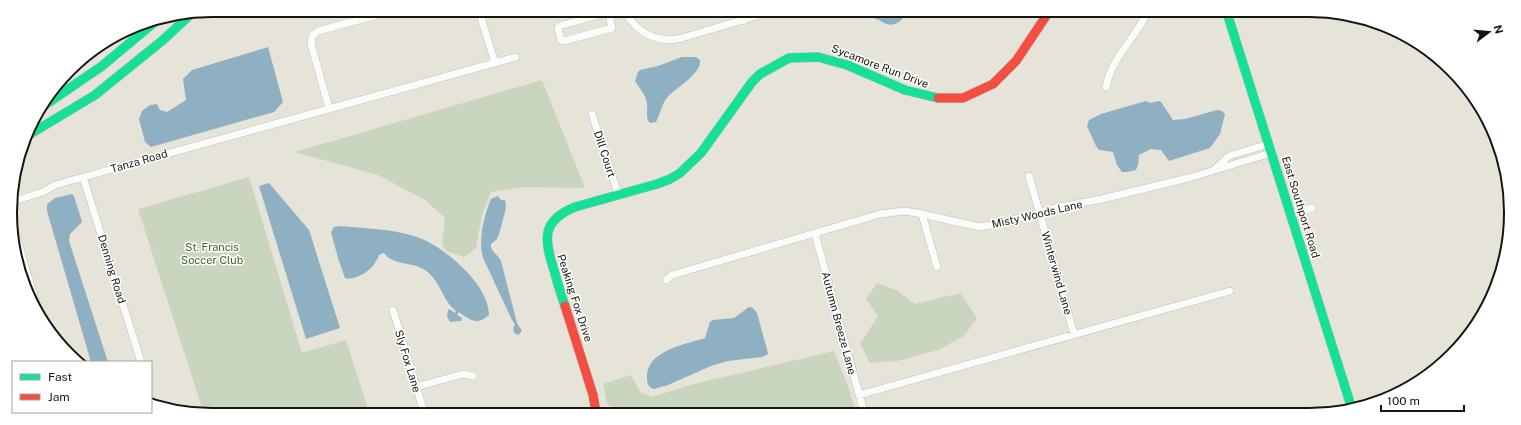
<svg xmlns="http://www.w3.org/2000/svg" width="1521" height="425" viewBox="0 0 1521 425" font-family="'Public Sans',sans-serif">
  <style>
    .green { fill: #cad5bf }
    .water { fill: #8fb0c3 }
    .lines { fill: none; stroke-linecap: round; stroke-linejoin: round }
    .street-casing { stroke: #c3c0b8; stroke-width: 8 }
    .fast-casing { stroke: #c3c0b8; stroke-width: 10 }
    .jam-casing { stroke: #c3c0b8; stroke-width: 10 }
    .street { stroke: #fbfbf9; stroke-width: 7 }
    .fast { stroke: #16e098; stroke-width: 9 }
    .jam { stroke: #f24e42; stroke-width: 9 }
    .labels { text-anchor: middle; stroke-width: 3; stroke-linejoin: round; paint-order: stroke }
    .street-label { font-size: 11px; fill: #16150e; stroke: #fff }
    .park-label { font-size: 11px; fill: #3c6325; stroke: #fff }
    .rim { fill: none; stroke: #16150e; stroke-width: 2 }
  </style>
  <rect width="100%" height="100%" fill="#e6e3d9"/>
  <!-- green -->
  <path class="green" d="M 542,80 L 585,188 L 526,187 L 491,192 L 482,215 L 476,248 L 464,257 L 446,251 L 442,244 L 445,218 L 425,200 L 378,175 L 295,152 Z
    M 249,177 L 302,353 L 346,340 L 369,412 L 203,411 L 138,209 Z
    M 877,283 L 896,290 L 915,304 L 960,293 L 977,318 L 964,336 L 938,350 L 897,361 L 870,363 L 860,344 L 878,316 L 866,299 Z
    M 834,351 L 848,386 L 856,412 L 626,412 L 607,404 L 603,384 L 631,375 L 640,392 L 652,397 L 690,385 Z"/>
  <!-- water -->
  <path class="water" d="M 858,12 L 908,12 C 903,19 896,27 887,24 C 883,23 880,20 876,19 C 870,17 863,15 858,12 Z
    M 268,47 L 283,102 L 274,112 L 151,147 L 145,142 L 139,119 L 142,111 L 150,105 L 157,104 L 160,110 L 167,112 L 186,100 L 183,79 L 192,70 Z
    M 682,57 L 696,57 L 700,60 C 701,76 674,88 666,99 C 661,106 660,115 656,122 L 650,123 C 645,118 648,111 647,104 C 647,96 639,88 635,81 L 638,72 L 640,70 L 658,66 Z
    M 1146,101 L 1150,103 L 1159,101 L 1161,102 L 1173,120 L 1185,119 L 1217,110 L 1222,111 L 1225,114 L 1220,134 L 1210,148 L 1169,161 L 1161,150 L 1151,149 L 1139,155 L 1138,165 L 1136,170 L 1127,172 L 1122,172 L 1117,165 L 1113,152 L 1099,150 L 1096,146 L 1087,126 L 1089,120 L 1101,114 Z
    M 269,183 L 309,230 L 340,328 L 306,339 L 259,186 Z
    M 72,194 L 74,196 L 82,222 L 70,234 L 69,241 L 108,362 L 91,362 L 47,211 L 47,204 L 55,198 Z
    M 498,196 L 501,200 L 505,200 L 506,206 L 505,212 L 499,234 L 497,239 L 491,244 C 490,252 498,254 501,261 L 517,323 L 522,331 L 518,335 C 512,333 513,328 515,324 L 512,320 L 484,260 C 477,244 484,215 491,199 Z
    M 340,226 C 363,228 392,229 414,236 C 442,244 489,284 489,315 C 477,326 470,320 459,312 L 457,315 L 462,318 L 461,321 L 450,322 L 447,316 L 448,310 L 449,309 L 455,313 L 456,311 C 443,301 441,284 429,273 C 416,262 404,266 391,259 C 388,258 386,255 384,253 L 380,254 C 378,257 377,260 375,263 C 370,271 355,281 345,278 L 338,258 L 331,232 L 334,227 Z
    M 749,307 L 753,308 L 757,313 L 768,353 L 767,355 L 762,357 L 728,361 L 711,366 L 668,385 L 654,389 C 648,387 647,383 647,377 C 646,351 686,344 705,338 L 710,322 L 713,320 L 734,318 Z"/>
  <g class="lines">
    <defs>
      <path id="street" d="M 479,11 L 495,63
        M 625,11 C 636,33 658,44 682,38 L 769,12
        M 740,12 L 743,21
        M 606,13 L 609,14 L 612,28 L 564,41 L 561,40 L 558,29 L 559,26 Z
        M 1106,87 C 1111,58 1135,39 1147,13
        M 329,108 L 311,44 L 312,36 L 318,31 L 392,11
        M 592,114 L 618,194
        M 1215,169 L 1229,156 L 1268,144
        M 1029,176 L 1074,334
        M 83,177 L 141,362
        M 11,204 L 14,201 L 43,192 L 55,185 L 516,57
        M 922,214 L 937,267
        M 1290,214 L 1312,208
        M 13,225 L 36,304
        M 815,234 L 864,412
        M 666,280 L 672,275 L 880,214 L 904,211 L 917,213 L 980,227 L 997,224 L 1060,207 L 1102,199 L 1192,177 L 1271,153
        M 393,310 L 424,412
        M 416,387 L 463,374 L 473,376
        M 859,395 L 1230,291"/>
      <path id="fast" d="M 1227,13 L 1352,409
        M 45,105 L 102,66 L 156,21
        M 27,136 L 95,95 L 163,40 L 190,15
        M 565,306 C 561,294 557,282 554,270 C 544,239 541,221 575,207 L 657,184 L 670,179 L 680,173 L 701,153 L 752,82 L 760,74 L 789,58 L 818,57 L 847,65 L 905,90 L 938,98"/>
      <path id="jam" d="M 938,98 L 963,98 L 993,84 L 1016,61 L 1048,13
        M 565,306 L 593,395 L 596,412"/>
    </defs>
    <!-- street casing -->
    <use href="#street" class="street-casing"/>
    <!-- fast casing -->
    <use href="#fast" class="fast-casing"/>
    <!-- jam casing -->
    <use href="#jam" class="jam-casing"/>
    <!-- street -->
    <use href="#street" class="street"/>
    <!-- fast -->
    <use href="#fast" class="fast"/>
    <!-- jam -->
    <use href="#jam" class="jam"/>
  </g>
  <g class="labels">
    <!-- street labels -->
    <g class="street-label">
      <text transform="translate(880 66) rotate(21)" y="4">Sycamore Run Drive</text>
      <text transform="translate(605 154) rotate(72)" y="4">Dill Court</text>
      <text transform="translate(139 161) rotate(-16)" y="4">Tanza Road</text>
      <text transform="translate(1301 207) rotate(73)" y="4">East Southport Road</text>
      <text transform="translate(1037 214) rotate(-13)" y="4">Misty Woods Lane</text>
      <text transform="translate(112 269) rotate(73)" y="4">Denning Road</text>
      <text transform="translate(1057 273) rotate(74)" y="4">Winterwind Lane</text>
      <text transform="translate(575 298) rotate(72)" y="4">Peaking Fox Drive</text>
      <text transform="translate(839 323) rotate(75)" y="4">Autumn Breeze Lane</text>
      <text transform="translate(408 361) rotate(73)" y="4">Sly Fox Lane</text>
    </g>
    <!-- park labels -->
    <g class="park-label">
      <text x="212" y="251">St. Francis<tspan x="212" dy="13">Soccer Club</tspan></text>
    </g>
  </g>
  <!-- crop -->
  <path d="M0 0H1521V425H0ZM212 17H1309A195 195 0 0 1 1504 212V213A195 195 0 0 1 1309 408H212A195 195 0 0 1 17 213V212A195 195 0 0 1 212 17Z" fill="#fff" fill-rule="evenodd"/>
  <path class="rim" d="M212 17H1309A195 195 0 0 1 1504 212V213A195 195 0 0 1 1309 408H212A195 195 0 0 1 17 213V212A195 195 0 0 1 212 17Z"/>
  <!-- legend -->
  <rect x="12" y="361" width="140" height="52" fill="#ffffff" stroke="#a2a19f"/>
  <rect x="20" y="374" width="20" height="6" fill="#16e098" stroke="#a2a19f"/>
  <text x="48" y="381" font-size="12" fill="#16150e">Fast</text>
  <rect x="20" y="394" width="20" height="6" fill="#f24e42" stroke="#a2a19f"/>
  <text x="48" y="401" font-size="12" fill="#16150e">Jam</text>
  <!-- north arrow -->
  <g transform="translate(1489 32) rotate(74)" stroke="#ffffff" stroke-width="3" paint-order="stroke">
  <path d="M0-3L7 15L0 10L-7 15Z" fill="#16150e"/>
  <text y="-6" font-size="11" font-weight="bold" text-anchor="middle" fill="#16150e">N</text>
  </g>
  <!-- scale -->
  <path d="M1381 405v6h83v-6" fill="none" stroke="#16150e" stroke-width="2"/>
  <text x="1387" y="405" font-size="12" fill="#16150e" stroke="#ffffff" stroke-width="3" paint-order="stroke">100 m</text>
</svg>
